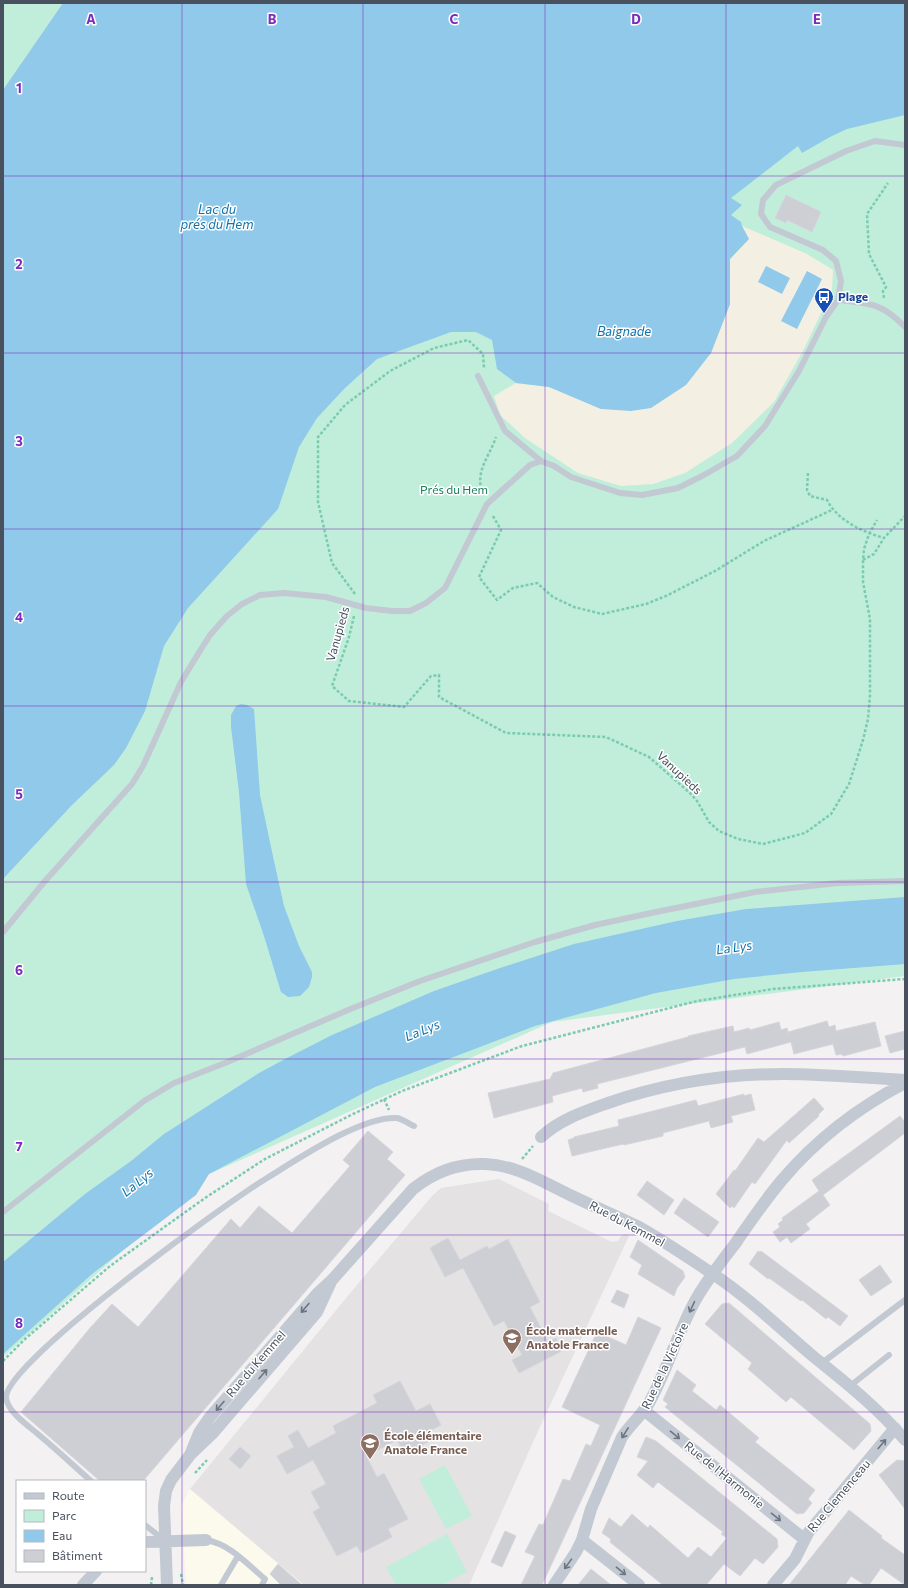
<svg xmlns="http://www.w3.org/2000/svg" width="908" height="1588" viewBox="0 0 908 1588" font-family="Commissioner,sans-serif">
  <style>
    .commercial { fill: #fcfaec }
    .education { fill: #e4e2e3 }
    .green { fill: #c1eeda }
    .sand { fill: #f3f0e3 }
    .water { fill: #90c9ea }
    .building { fill: #cecfd5; stroke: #d5d6dc }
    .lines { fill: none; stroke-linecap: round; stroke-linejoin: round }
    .path { stroke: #7accb0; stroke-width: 2.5; stroke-dasharray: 3 2; stroke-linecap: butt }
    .service { stroke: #c2c9d2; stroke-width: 6 }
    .minor { stroke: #c2c9d2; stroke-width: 12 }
    .oneway { stroke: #6d7581 }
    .grid { fill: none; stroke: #7b2cbf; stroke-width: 1; stroke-opacity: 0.55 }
    .labels { text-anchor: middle; stroke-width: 3; stroke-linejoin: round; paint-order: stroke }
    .transit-label { font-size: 12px; font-weight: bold; fill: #164399; stroke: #fff; text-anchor: start }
    .park-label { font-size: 12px; fill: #1a7e5c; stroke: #fff }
    .street-label { font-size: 12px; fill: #49515e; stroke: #fff }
    .education-label { font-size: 12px; font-weight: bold; fill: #785e54; stroke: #fff; text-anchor: start }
    .water-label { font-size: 13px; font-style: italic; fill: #1171a9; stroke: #fff }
    .grid-label { font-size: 13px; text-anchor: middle; font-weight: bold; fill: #7b2cbf; stroke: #fff; stroke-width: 3; stroke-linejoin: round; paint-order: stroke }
  </style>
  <rect width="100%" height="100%" fill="#f3f1f1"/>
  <!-- commercial -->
  <path class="commercial" d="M 190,1489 L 304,1585 L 186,1585 L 181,1506 Z"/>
  <!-- education -->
  <path class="education" d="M 499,1179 L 549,1204 L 548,1211 L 612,1242 L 618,1241 L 621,1236 L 626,1234 L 629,1236 L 538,1431 L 469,1585 L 304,1585 L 190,1489 L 351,1292 L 432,1196 L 441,1188 Z"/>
  <!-- green -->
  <path class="green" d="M 3,3 L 905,3 L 905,976 L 552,1022 L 209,1174 L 3,1357 Z
    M 445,1465 L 472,1516 L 446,1529 L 419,1479 Z
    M 447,1534 L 467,1572 L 442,1585 L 396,1585 L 386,1567 Z"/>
  <!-- sand -->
  <path class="sand" d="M 742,226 L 807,254 L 833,270 L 832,290 L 803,351 L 774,402 L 732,443 L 685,473 L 653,484 L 621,486 L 578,473 L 525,438 L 500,415 L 494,396 L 516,383 L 549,387 L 601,409 L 711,353 L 730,304 L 730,259 L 749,239 Z"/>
  <!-- water -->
  <path class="water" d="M 63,3 L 905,3 L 905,115 L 847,129 L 830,137 L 802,153 L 798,146 L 731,198 L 742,205 L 731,215 L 741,222 L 742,226 L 749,239 L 730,259 L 730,304 L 711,353 L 686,385 L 651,408 L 631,411 L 601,409 L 549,387 L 516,383 L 497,369 L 492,340 L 476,332 L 451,332 L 377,359 L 345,388 L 317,418 L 299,447 L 278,509 L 188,608 L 164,646 L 145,711 L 126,748 L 114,765 L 72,805 L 3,879 L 3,90 Z
    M 766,266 L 790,278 L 782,294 L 758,282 Z
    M 807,271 L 822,279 L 797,329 L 781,321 Z
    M 241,704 L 247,705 L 254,709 L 260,795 L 274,861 L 284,906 L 299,946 L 312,972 L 312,977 L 309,987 L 300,996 L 288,997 L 281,992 L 264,936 L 246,884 L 239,792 L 231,727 L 231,715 L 236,706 Z
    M 905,897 L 905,964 L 802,972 L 734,979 L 656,993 L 535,1026 L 375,1087 L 209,1174 L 196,1195 L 92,1274 L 3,1354 L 3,1262 L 85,1194 L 131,1161 L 164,1134 L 259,1073 L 287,1058 L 332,1035 L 434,991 L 500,968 L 574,944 L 677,921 L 746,909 Z"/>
  <!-- building -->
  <path class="building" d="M 786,195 L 821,212 L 812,232 L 787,220 L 786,223 L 775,218 Z
    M 827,1021 L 829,1027 L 835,1025 L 836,1031 L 875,1022 L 881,1046 L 843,1056 L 842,1054 L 836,1055 L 833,1044 L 794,1054 L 791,1042 L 747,1054 L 745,1047 L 597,1084 L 598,1088 L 583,1092 L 582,1088 L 552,1096 L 553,1102 L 494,1118 L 488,1093 L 550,1079 L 553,1073 L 688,1037 L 688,1036 L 733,1026 L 734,1032 L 749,1028 L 750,1030 L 779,1022 L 781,1030 L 787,1028 L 789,1035 L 788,1032 Z
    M 905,1031 L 905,1049 L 890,1053 L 885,1036 Z
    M 744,1094 L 744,1096 L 751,1094 L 755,1110 L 731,1116 L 733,1122 L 711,1128 L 709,1121 L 663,1133 L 663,1136 L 624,1145 L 623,1144 L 572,1156 L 568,1140 L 574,1138 L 574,1137 L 619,1126 L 618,1120 L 696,1100 L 698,1106 Z
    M 814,1098 L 824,1109 L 818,1115 L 819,1116 L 789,1143 L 787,1140 L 755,1184 L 752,1182 L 734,1208 L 732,1206 L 730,1208 L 716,1194 L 734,1170 L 735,1171 L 758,1138 L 764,1142 Z
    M 900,1116 L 905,1122 L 905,1133 L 823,1195 L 830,1205 L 806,1224 L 810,1229 L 791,1243 L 787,1237 L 780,1242 L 773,1232 L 780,1227 L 778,1224 L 783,1220 L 782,1218 L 819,1191 L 812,1180 Z
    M 368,1131 L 393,1152 L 387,1159 L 405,1175 L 143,1481 L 100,1481 L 21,1412 L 90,1328 L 112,1304 L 138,1327 L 231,1219 L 240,1228 L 259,1206 L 292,1233 L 350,1166 L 343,1160 Z
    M 647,1181 L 674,1200 L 664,1215 L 637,1195 Z
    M 684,1198 L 719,1222 L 708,1237 L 674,1213 Z
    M 448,1238 L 460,1260 L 487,1246 L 489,1249 L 508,1239 L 540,1302 L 530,1307 L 548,1342 L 556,1338 L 562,1351 L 519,1373 L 512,1360 L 522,1355 L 504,1321 L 494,1326 L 463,1268 L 445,1277 L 430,1248 Z
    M 638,1240 L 683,1271 L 685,1277 L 677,1288 L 674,1296 L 638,1274 L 642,1265 L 630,1257 Z
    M 758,1251 L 760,1252 L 761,1251 L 848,1316 L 840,1326 L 828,1317 L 826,1319 L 802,1300 L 801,1301 L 769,1278 L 768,1279 L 749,1264 Z
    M 880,1265 L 892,1282 L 871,1296 L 859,1280 Z
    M 617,1290 L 629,1295 L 624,1308 L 611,1302 Z
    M 729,1303 L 870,1424 L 871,1431 L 854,1450 L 791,1397 L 786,1402 L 763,1382 L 748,1369 L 752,1363 L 705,1324 L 722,1304 Z
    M 638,1317 L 661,1328 L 542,1585 L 521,1585 L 535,1556 L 525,1552 L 539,1524 L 543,1525 L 563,1479 L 570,1481 L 586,1444 L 591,1446 L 600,1425 L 562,1407 L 597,1332 L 626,1345 Z
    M 677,1370 L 696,1385 L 692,1391 L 716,1410 L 720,1405 L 759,1438 L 755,1442 L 815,1490 L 808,1499 L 812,1503 L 804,1513 L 797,1514 L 665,1407 L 668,1404 L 663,1400 Z
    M 400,1381 L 416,1411 L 430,1404 L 441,1425 L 428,1432 L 431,1439 L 428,1441 L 428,1442 L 405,1454 L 397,1440 L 366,1456 L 377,1477 L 384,1473 L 408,1519 L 388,1529 L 392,1537 L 361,1553 L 357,1546 L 337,1556 L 313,1512 L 320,1508 L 311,1492 L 326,1484 L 313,1460 L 287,1474 L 277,1456 L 294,1447 L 288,1436 L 298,1430 L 308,1448 L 336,1433 L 333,1426 L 377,1403 L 373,1395 Z
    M 646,1437 L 656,1441 L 777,1539 L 778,1547 L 763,1564 L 755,1558 L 740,1576 L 724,1564 L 706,1585 L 663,1585 L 610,1542 L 611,1539 L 602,1533 L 609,1518 L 621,1527 L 632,1514 L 648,1528 L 650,1525 L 688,1558 L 698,1547 L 711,1557 L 727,1538 L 721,1534 L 723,1532 L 658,1482 L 653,1488 L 637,1475 L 648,1461 L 637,1457 Z
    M 240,1447 L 251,1456 L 240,1469 L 229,1459 Z
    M 897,1460 L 905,1461 L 905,1509 L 879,1475 Z
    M 849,1510 L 882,1536 L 881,1538 L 905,1555 L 905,1585 L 881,1568 L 869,1585 L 865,1585 L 851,1576 L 845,1585 L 789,1585 Z
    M 505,1531 L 516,1536 L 502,1567 L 491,1562 Z
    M 278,1564 L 302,1585 L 281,1585 L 270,1574 Z
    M 591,1569 L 611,1585 L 578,1585 Z"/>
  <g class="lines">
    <!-- path -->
    <path class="path" d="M 884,298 L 883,291 L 886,287 L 869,254 L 867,214 L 888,183
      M 808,473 L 807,490 L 810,496 L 827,500 C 838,521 863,532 884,538
      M 483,495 C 474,471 489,458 496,437
      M 493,516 L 501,530 L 479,577 L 497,600 L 513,588 L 537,583 L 553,597 L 574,607 L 602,614 L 646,604 L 666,596 L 715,571 L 764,541 L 832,510
      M 863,560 L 874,554 L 884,538 L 905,516
      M 355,594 L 332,563 L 318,502 L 318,437 L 345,405 L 390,371 L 434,348 L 468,340 L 483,354 L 484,368
      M 354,616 L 349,637 L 332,686 L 349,701 L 404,707 L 431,676 L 439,675 L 439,697 L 506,733 L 606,737 L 649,757 L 690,793 L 697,801 L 709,822 L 719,831 L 738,839 L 763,844 L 805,833 L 831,814 L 849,784 L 863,740 L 868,719 L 870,695 L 870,619 L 863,582 L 863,560 L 864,549 L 869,534 L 877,520
      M 384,1099 L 389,1110
      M 522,1159 L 533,1146
      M 3,1361 L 25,1339 L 110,1266 L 205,1198 L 265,1159 L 351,1115 L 402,1091 L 522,1046 L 697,1001 L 773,989 L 905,979
      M 195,1473 L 207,1460
      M 181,1574 L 183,1585
      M 151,1585 L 152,1577"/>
    <!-- service -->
    <path class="service" d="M 838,300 C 869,303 882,303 905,327
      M 478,376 L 505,431 L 541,461
      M 3,932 L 45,881 L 132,784 L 143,766 L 181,682 L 198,654 L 210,635 L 227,616 L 242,604 L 260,595 L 284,593 L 326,597 L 366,608 L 392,611 L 410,611 L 426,603 L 445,588 L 487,504 L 530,465 L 541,461 L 554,466 L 571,477 L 620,493 L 642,495 L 678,488 L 704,475 L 737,456 L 765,426 L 799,371 L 826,317 L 838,300 L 841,281 L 836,261 L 823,250 L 770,227 L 761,214 L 763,200 L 776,185 L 813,167 L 846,151 L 875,141 L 905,145
      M 3,1212 L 144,1101 L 174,1083 L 225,1063 L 348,1010 L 420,981 L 535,942 L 595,925 L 656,912 L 755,892 L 838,883 L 905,881
      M 822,1363 L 905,1300
      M 850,1386 L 889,1355
      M 91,1481 C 74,1466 57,1450 39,1435 C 31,1428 22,1422 15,1414 C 12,1411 7,1404 6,1398 C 4,1363 229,1201 267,1178 C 298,1159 361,1116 397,1118 C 403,1119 409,1124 414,1126
      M 145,1525 L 164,1540
      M 206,1540 C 230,1544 247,1564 265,1579 L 262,1585
      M 221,1585 L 238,1556"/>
    <!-- minor -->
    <path class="minor" d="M 541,1137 C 561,1119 583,1112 608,1103 C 663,1084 725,1074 784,1074 C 824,1074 865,1078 905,1080
      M 645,1411 L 804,1539
      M 190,1455 L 199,1433 L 210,1417 L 317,1294 L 332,1280 L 413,1189 C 434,1172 458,1163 485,1164 C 516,1165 543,1182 570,1195 C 593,1206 616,1216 639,1227 C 664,1241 689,1258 713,1274 C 749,1298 781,1329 814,1357 C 846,1383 878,1408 905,1440
      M 582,1540 L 639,1585
      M 145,1542 L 206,1540
      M 83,1585 L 96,1571
      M 167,1585 L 164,1506 L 166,1491 L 171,1480 L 190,1455 L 212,1434 L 317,1312 L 330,1284
      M 554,1585 L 576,1552 L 582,1540 L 591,1509 L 622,1437 C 630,1425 641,1416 649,1403 C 667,1371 677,1334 695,1301 C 706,1281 721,1262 735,1244 C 750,1222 765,1200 782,1180 C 815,1141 859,1107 905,1083
      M 773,1585 L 795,1559 L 808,1533 L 895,1428"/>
  </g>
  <!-- one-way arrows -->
  <defs><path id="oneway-shaft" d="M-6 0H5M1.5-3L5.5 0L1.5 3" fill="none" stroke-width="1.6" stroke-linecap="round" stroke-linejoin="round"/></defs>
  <g class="oneway">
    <use href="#oneway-shaft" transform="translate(692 1307) rotate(115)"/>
    <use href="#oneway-shaft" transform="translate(305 1308) rotate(131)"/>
    <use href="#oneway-shaft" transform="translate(263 1374) rotate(-49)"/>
    <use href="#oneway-shaft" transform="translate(220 1406) rotate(131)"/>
    <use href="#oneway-shaft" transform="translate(625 1433) rotate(122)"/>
    <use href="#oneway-shaft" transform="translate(675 1435) rotate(39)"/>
    <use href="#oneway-shaft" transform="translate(882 1444) rotate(-50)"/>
    <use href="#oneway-shaft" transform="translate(776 1517) rotate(39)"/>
    <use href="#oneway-shaft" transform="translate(568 1564) rotate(126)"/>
    <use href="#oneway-shaft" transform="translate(621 1571) rotate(39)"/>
  </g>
  <!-- grid -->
  <path class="grid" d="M 182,3 L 182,1585M 363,3 L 363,1585M 545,3 L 545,1585M 726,3 L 726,1585M 3,176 L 905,176M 3,353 L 905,353M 3,529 L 905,529M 3,706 L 905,706M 3,882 L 905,882M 3,1059 L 905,1059M 3,1235 L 905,1235M 3,1412 L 905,1412"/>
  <!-- icons -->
  <defs>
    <symbol id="bus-pin" viewBox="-11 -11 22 30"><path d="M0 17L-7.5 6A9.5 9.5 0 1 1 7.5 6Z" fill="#1a4fb4" stroke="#fff"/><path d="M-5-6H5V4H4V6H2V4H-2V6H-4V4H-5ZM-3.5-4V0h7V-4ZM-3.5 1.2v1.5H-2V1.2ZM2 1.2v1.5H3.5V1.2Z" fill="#fff"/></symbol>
    <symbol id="school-pin" viewBox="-11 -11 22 30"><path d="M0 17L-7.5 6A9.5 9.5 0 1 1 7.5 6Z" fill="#8d6e63" stroke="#fff"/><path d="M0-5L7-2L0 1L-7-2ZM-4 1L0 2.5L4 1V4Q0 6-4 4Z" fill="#fff"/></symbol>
  </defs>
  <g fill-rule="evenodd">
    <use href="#bus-pin" x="813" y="286" width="22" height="30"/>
    <use href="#school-pin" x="501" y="1327" width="22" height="30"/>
    <use href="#school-pin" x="359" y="1432" width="22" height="30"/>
  </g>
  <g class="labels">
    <!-- transit labels -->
    <g class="transit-label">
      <text x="838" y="301">Plage</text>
    </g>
    <!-- park labels -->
    <g class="park-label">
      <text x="454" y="494">Prés du Hem</text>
    </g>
    <!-- street labels -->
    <g class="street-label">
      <text transform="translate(338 634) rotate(-74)" y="4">Vanupieds</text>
      <text transform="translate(679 773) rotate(43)" y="4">Vanupieds</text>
      <text transform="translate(627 1224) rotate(28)" y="4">Rue du Kemmel</text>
      <text transform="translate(256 1364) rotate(-49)" y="4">Rue du Kemmel</text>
      <text transform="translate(665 1366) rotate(-65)" y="4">Rue de la Victoire</text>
      <text transform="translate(724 1475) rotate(39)" y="4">Rue de l'Harmonie</text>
      <text transform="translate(839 1496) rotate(-50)" y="4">Rue Clemenceau</text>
    </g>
    <!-- education labels -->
    <g class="education-label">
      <text x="526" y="1335">École maternelle<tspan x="526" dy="14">Anatole France</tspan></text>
      <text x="384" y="1440">École élémentaire<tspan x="384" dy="14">Anatole France</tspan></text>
    </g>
    <!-- water labels -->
    <g class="water-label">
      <text x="217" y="214">Lac du<tspan x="217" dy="15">prés du Hem</tspan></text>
      <text x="624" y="336">Baignade</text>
      <text transform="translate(734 947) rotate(-8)" y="5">La Lys</text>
      <text transform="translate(422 1030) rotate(-22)" y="5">La Lys</text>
      <text transform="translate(137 1182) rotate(-39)" y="5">La Lys</text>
    </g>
  </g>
  <g class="grid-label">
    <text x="91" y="24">A</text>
    <text x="272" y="24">B</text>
    <text x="454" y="24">C</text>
    <text x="636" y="24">D</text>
    <text x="817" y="24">E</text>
    <text x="19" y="93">1</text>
    <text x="19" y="269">2</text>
    <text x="19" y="446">3</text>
    <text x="19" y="622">4</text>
    <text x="19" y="799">5</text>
    <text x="19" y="975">6</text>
    <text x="19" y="1151">7</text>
    <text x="19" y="1328">8</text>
  </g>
  <!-- border -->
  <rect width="908" height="1588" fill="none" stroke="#49515e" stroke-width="8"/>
  <!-- legend -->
  <rect x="16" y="1480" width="130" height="92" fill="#ffffff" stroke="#b6b9bf"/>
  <rect x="24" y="1493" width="20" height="6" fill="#c2c9d2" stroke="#b6b9bf"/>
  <text x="52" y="1500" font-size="12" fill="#49515e">Route</text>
  <rect x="24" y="1510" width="20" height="12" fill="#c1eeda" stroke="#b6b9bf"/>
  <text x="52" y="1520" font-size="12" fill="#49515e">Parc</text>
  <rect x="24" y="1530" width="20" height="12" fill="#90c9ea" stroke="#b6b9bf"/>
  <text x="52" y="1540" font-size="12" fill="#49515e">Eau</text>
  <rect x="24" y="1550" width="20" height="12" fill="#cecfd5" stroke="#b6b9bf"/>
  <text x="52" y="1560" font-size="12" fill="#49515e">Bâtiment</text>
</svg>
